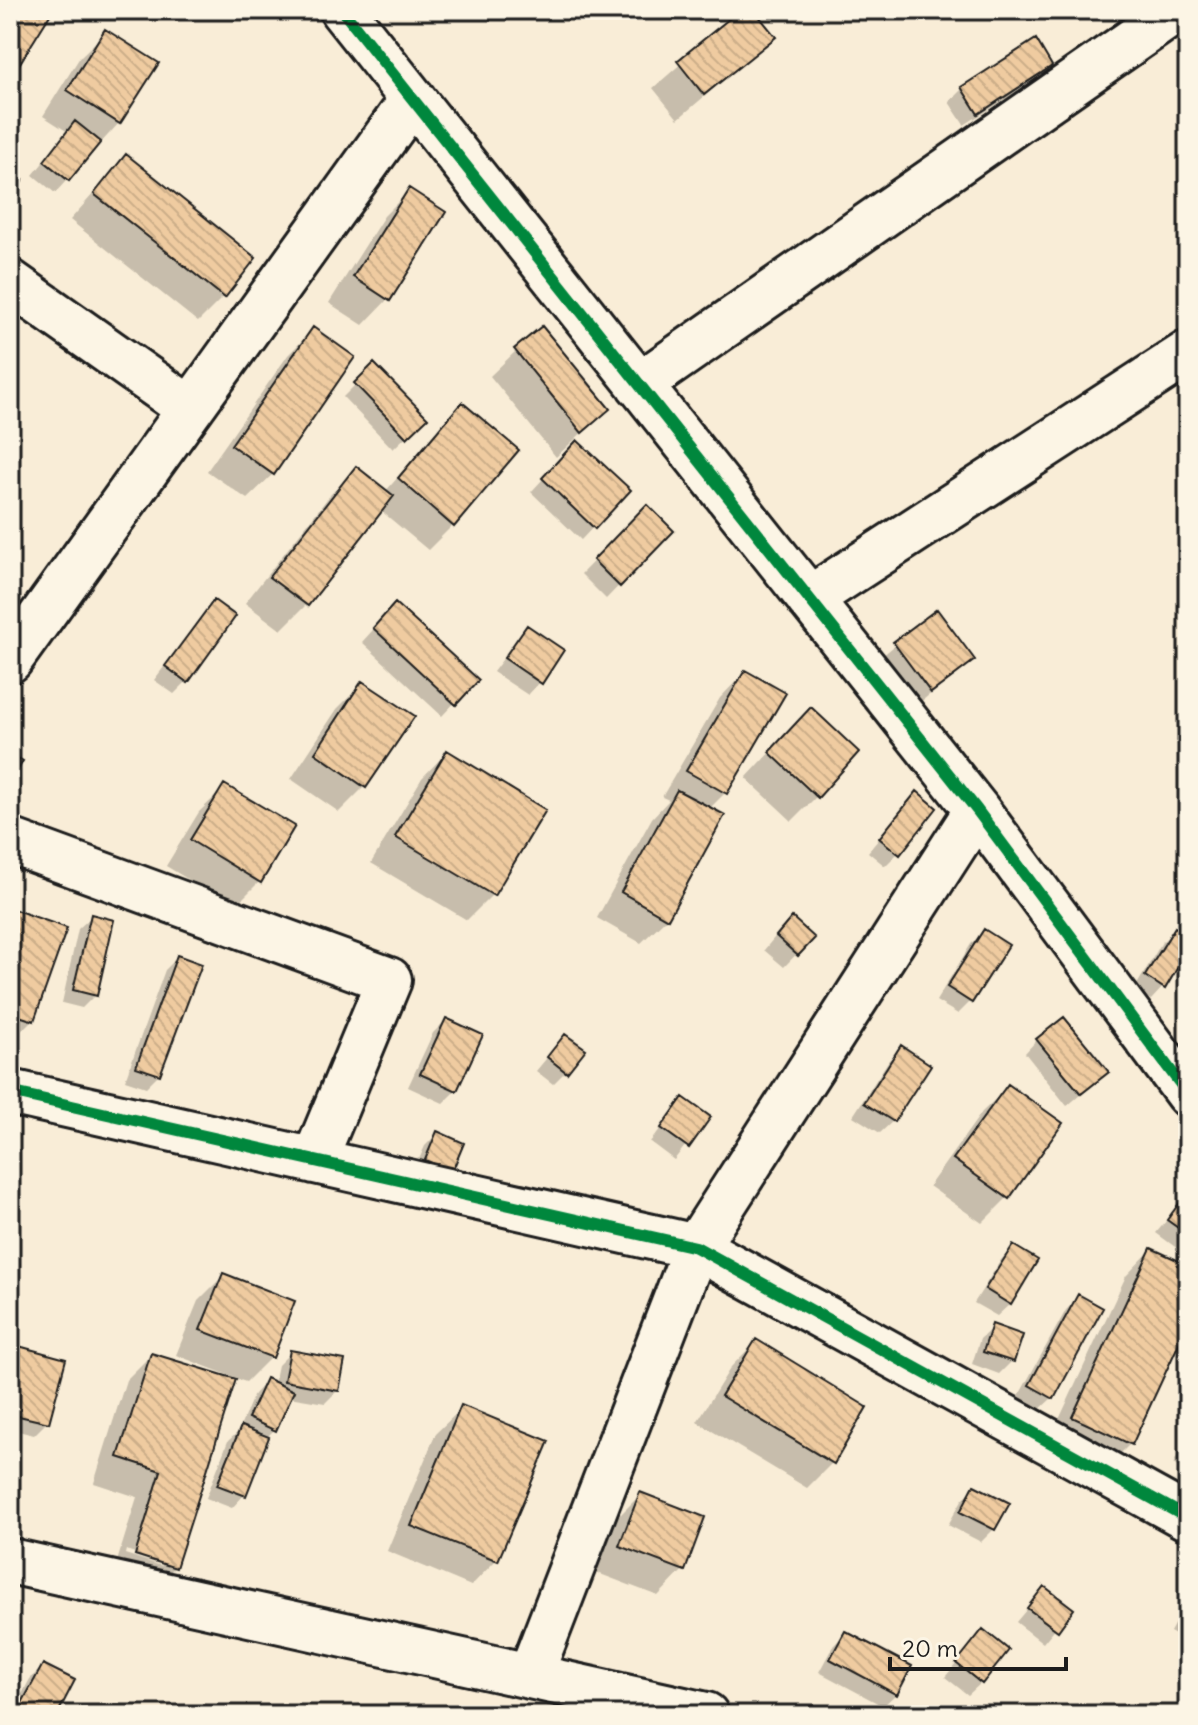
<svg xmlns="http://www.w3.org/2000/svg" width="1198" height="1725" viewBox="0 0 1198 1725" font-family="Delius,sans-serif">
  <style>
    .shadow { fill: #0003; fill-rule: evenodd }
    .building { fill: url(#building-back-hatch); stroke: #1c1c1c; stroke-width: 2 }
    .lines { fill: none; stroke-linecap: round; stroke-linejoin: round }
    .minor-casing { stroke: #1c1c1c; stroke-width: 50 }
    .minor { stroke: #fcf5e5; stroke-width: 44 }
    .cycleway-casing { stroke: #fcf5e5; stroke-width: 17 }
    .cycleway { stroke: #00873e; stroke-width: 12 }
  </style>
  <defs>
    <pattern id="building-back-hatch" width="6" height="6" patternUnits="userSpaceOnUse" patternTransform="scale(2)"><rect width="6" height="6" fill="#efcba0"/><path d="M-1 5l2 2M0 0l6 6M5-1l2 2" fill="none" stroke="#ccae89"/></pattern>
  </defs>
  <rect width="100%" height="100%" fill="#f9edd7"/>
  <filter id="ink" filterUnits="userSpaceOnUse"><feTurbulence type="fractalNoise" baseFrequency=".0125" numOctaves="2"/><feDisplacementMap in="SourceGraphic" scale="16" xChannelSelector="R" yChannelSelector="G"/><feConvolveMatrix kernelMatrix="1 2 1 2 8 2 1 2 1" color-interpolation-filters="sRGB"/></filter>
  <g filter="url(#ink)">
    <!-- shadow -->
    <path class="shadow" d="M 743,10 L 752,10 L 774,37 L 678,119 L 653,88 Z
      M 106,32 L 119,123 L 55,193 L 33,175 L 68,132 L 43,116 L 80,57 Z
      M 1035,42 L 1050,66 L 1037,79 L 964,125 L 949,102 L 962,89 Z
      M 126,157 L 223,297 L 198,322 L 70,220 Z
      M 409,191 L 388,299 L 363,325 L 329,303 L 384,216 Z
      M 313,330 L 352,358 L 273,474 L 247,499 L 207,471 L 288,355 Z
      M 516,351 L 607,409 L 556,457 L 490,376 Z
      M 374,366 L 425,418 L 393,449 L 343,397 Z
      M 462,404 L 453,525 L 428,550 L 380,510 L 306,605 L 281,630 L 245,603 L 331,494 L 357,469 L 385,492 Z
      M 565,455 L 628,490 L 581,540 L 531,492 Z
      M 647,507 L 672,531 L 606,599 L 581,574 Z
      M 214,602 L 187,681 L 174,694 L 154,680 Z
      M 936,611 L 972,660 L 918,704 L 881,657 Z
      M 383,619 L 476,680 L 442,716 L 362,642 Z
      M 527,627 L 540,682 L 528,695 L 493,672 Z
      M 745,672 L 726,792 L 709,809 L 667,918 L 641,943 L 597,918 L 652,818 L 669,800 L 662,797 L 720,698 Z
      M 362,684 L 365,786 L 339,812 L 291,779 L 337,709 Z
      M 786,735 L 817,796 L 792,821 L 746,778 Z
      M 447,752 L 492,895 L 467,920 L 371,863 L 422,778 Z
      M 225,787 L 259,882 L 234,907 L 166,866 L 199,812 Z
      M 917,794 L 898,853 L 885,866 L 868,852 Z
      M 10,911 L 32,1020 L 10,1042 Z
      M 91,917 L 95,995 L 82,1008 L 62,1003 L 78,929 Z
      M 1175,930 L 1188,938 L 1188,946 L 1163,987 L 1151,1000 L 1134,990 L 1162,942 Z
      M 984,931 L 971,1001 L 958,1014 L 936,1001 L 971,944 Z
      M 779,932 L 812,938 L 784,967 L 764,950 Z
      M 177,958 L 159,1074 L 146,1087 L 125,1080 L 165,970 Z
      M 446,1020 L 456,1090 L 443,1103 L 408,1087 L 433,1033 Z
      M 565,1036 L 565,1072 L 553,1084 L 536,1071 Z
      M 1037,1040 L 1093,1084 L 1067,1106 L 1025,1053 Z
      M 902,1048 L 893,1121 L 880,1133 L 853,1116 L 889,1060 Z
      M 1008,1087 L 1060,1123 L 1007,1198 L 982,1223 L 929,1186 L 982,1112 Z
      M 683,1100 L 708,1117 L 674,1160 L 650,1142 Z
      M 438,1133 L 450,1171 L 413,1173 L 425,1146 Z
      M 1183,1201 L 1188,1204 L 1188,1240 L 1178,1249 L 1156,1233 Z
      M 1013,1247 L 1010,1304 L 997,1316 L 974,1303 L 1001,1260 Z
      M 1151,1250 L 1188,1267 L 1188,1320 L 1130,1444 L 1105,1469 L 1048,1443 L 1126,1276 Z
      M 223,1276 L 271,1357 L 246,1382 L 234,1378 L 175,1567 L 149,1593 L 111,1581 L 137,1497 L 94,1483 L 126,1380 L 151,1355 L 227,1378 L 228,1375 L 176,1355 L 198,1301 ZM 126,1550 L 162,1562 L 162,1566 L 125,1554 Z
      M 1079,1297 L 1052,1398 L 1039,1410 L 1017,1399 L 1066,1310 Z
      M 993,1327 L 1012,1361 L 999,1374 L 972,1364 L 980,1339 Z
      M 756,1341 L 832,1463 L 807,1488 L 697,1422 L 731,1367 Z
      M 15,1347 L 47,1422 L 34,1435 L 10,1429 L 10,1353 Z
      M 291,1352 L 338,1390 L 325,1403 L 289,1397 L 275,1429 L 268,1436 L 244,1495 L 232,1508 L 206,1498 L 228,1441 L 238,1432 L 254,1394 L 266,1381 L 274,1384 L 278,1365 Z
      M 462,1408 L 546,1442 L 496,1560 L 471,1586 L 387,1551 L 436,1433 Z
      M 1188,1437 L 1188,1473 L 1173,1464 Z
      M 975,1487 L 994,1529 L 981,1542 L 948,1525 L 962,1500 Z
      M 640,1495 L 683,1570 L 658,1596 L 595,1572 L 615,1520 Z
      M 1044,1589 L 1071,1609 L 1043,1643 L 1016,1622 Z
      M 1188,1599 L 1188,1642 L 1170,1632 Z
      M 983,1632 L 981,1683 L 968,1695 L 945,1677 Z
      M 846,1633 L 896,1694 L 883,1706 L 819,1672 L 833,1646 Z
      M 43,1666 L 73,1681 L 54,1715 L 11,1715 L 30,1679 Z"/>
    <!-- building -->
    <path class="building" d="M 10,10 L 53,10 L 10,79 Z
      M 740,10 L 754,10 L 776,37 L 704,95 L 677,61 Z
      M 105,29 L 159,63 L 120,124 L 67,90 Z
      M 1036,39 L 1052,66 L 978,114 L 961,87 Z
      M 75,121 L 101,142 L 69,181 L 44,161 Z
      M 126,154 L 256,258 L 225,298 L 94,194 Z
      M 10,172 L 23,180 L 10,200 Z
      M 409,188 L 446,212 L 390,301 L 353,277 Z
      M 542,326 L 610,409 L 582,433 L 514,349 Z
      M 313,327 L 355,357 L 274,475 L 231,445 Z
      M 374,363 L 428,418 L 407,438 L 354,383 Z
      M 462,402 L 519,450 L 454,527 L 398,478 Z
      M 577,440 L 631,490 L 595,529 L 542,478 Z
      M 356,466 L 394,496 L 308,606 L 269,577 Z
      M 647,504 L 674,531 L 620,587 L 593,560 Z
      M 214,600 L 236,616 L 188,683 L 165,666 Z
      M 395,603 L 479,680 L 456,705 L 373,628 Z
      M 937,609 L 975,660 L 931,693 L 893,642 Z
      M 527,625 L 564,650 L 542,684 L 504,658 Z
      M 745,670 L 786,693 L 727,794 L 686,771 Z
      M 362,681 L 415,716 L 366,788 L 315,753 Z
      M 811,707 L 859,752 L 818,798 L 769,752 Z
      M 447,750 L 546,810 L 494,896 L 395,837 Z
      M 10,754 L 23,761 L 10,784 Z
      M 224,784 L 295,826 L 261,883 L 190,840 Z
      M 677,790 L 725,815 L 668,919 L 621,892 Z
      M 917,791 L 937,808 L 900,855 L 879,838 Z
      M 10,908 L 67,928 L 34,1021 L 10,1013 Z
      M 91,914 L 114,920 L 97,996 L 73,990 Z
      M 792,917 L 815,938 L 798,956 L 776,936 Z
      M 1175,927 L 1188,935 L 1188,950 L 1165,989 L 1145,976 Z
      M 984,929 L 1009,945 L 972,1003 L 947,987 Z
      M 177,955 L 202,964 L 160,1075 L 136,1067 Z
      M 1064,1017 L 1109,1072 L 1081,1094 L 1036,1039 Z
      M 446,1018 L 483,1035 L 457,1091 L 420,1074 Z
      M 565,1034 L 586,1049 L 567,1073 L 547,1057 Z
      M 901,1045 L 931,1065 L 894,1122 L 864,1103 Z
      M 1008,1084 L 1063,1123 L 1009,1199 L 953,1159 Z
      M 683,1097 L 711,1117 L 689,1148 L 661,1128 Z
      M 437,1131 L 464,1143 L 452,1172 L 425,1160 Z
      M 1183,1198 L 1188,1201 L 1188,1235 L 1167,1220 Z
      M 1013,1245 L 1038,1260 L 1011,1305 L 985,1289 Z
      M 1151,1248 L 1188,1265 L 1188,1324 L 1132,1445 L 1072,1417 Z
      M 10,1263 L 19,1264 L 14,1302 L 10,1302 Z
      M 223,1273 L 295,1301 L 273,1358 L 200,1330 Z
      M 1078,1294 L 1103,1308 L 1054,1399 L 1029,1385 Z
      M 992,1324 L 1023,1335 L 1014,1362 L 983,1352 Z
      M 756,1339 L 867,1407 L 834,1464 L 721,1396 Z
      M 15,1345 L 66,1359 L 49,1423 L 10,1414 L 10,1364 Z
      M 290,1350 L 345,1360 L 339,1391 L 284,1381 Z
      M 151,1353 L 236,1379 L 176,1568 L 135,1555 L 161,1471 L 118,1457 Z
      M 266,1378 L 294,1391 L 276,1431 L 248,1418 Z
      M 461,1405 L 549,1441 L 498,1561 L 411,1526 Z
      M 241,1426 L 269,1437 L 246,1496 L 217,1485 Z
      M 974,1485 L 1010,1503 L 995,1530 L 960,1512 Z
      M 640,1492 L 705,1517 L 685,1571 L 619,1546 Z
      M 1044,1586 L 1074,1609 L 1058,1631 L 1027,1608 Z
      M 983,1629 L 1009,1650 L 982,1684 L 956,1663 Z
      M 845,1631 L 912,1666 L 897,1695 L 830,1659 Z
      M 43,1664 L 75,1680 L 57,1715 L 16,1714 Z"/>
    <g class="lines">
      <defs>
        <path id="minor" d="M 342,10 L 977,810 L 1188,1094
          M 10,282 L 190,409
          M 639,385 L 1177,10
          M 809,599 L 1188,353
          M 10,660 L 413,99
          M 10,841 L 389,980 L 314,1161
          M 10,1092 L 696,1247 L 1188,1518
          M 10,1561 L 706,1715
          M 530,1676 L 696,1247 L 977,810"/>
      </defs>
      <!-- minor casing -->
      <use href="#minor" class="minor-casing"/>
      <!-- minor -->
      <use href="#minor" class="minor"/>
      <defs>
        <path id="cycleway" d="M 342,10 L 977,810 L 1188,1094
          M 10,1092 L 696,1247 L 1188,1518"/>
      </defs>
      <!-- cycleway casing -->
      <use href="#cycleway" class="cycleway-casing"/>
      <!-- cycleway -->
      <use href="#cycleway" class="cycleway"/>
    </g>
  </g>
  <!-- margin -->
  <rect width="1198" height="1725" fill="none" stroke="#fcf5e5" stroke-width="40"/>
  <rect x="20" y="20" width="1158" height="1685" fill="none" stroke="#1c1c1c" stroke-width="3" filter="url(#ink)"/>
  <!-- scale -->
  <path d="M890 1657v12h176v-12" fill="none" stroke="#1c1c1c" stroke-width="4"/>
  <text x="902" y="1657" font-size="24" fill="#1c1c1c" stroke="#fcf5e5" stroke-width="6" paint-order="stroke">20 m</text>
</svg>
